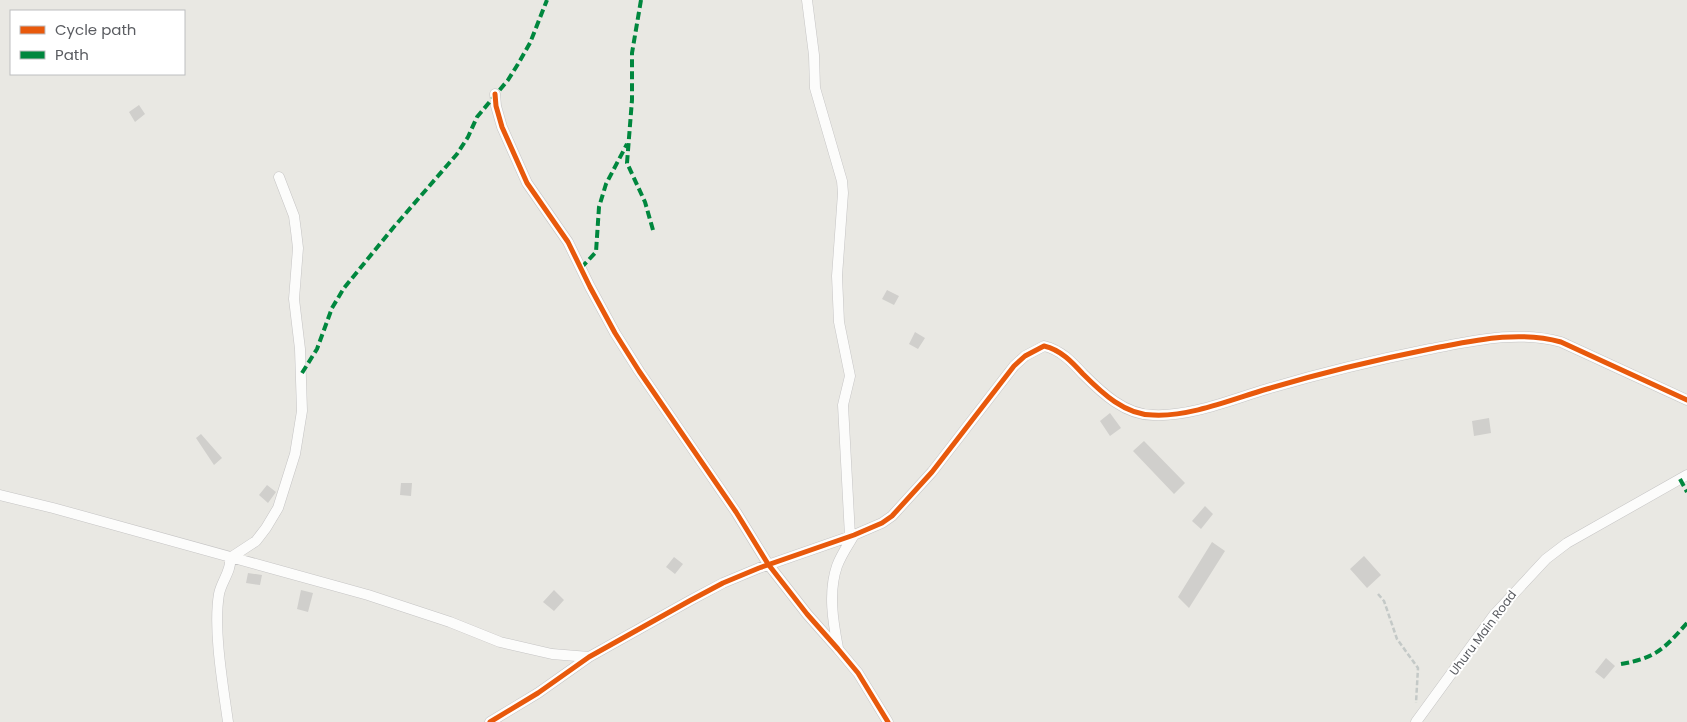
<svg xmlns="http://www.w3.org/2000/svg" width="1687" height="722" viewBox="0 0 1687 722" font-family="Poppins,sans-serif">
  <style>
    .building { fill: #d0cfcc }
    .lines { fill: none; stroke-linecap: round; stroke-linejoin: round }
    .minor-casing { stroke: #c5c4c4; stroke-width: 11 }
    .path { stroke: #c4c9c7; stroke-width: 2.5; stroke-dasharray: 5 2.5; stroke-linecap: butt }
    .minor { stroke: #fcfcfb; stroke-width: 10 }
    .quiet { stroke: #00873e; stroke-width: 4; stroke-dasharray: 8 4; stroke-linecap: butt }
    .cycleway-casing { stroke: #fff; stroke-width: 8 }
    .cycleway { stroke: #e8590c; stroke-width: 5 }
    .labels { text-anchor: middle; stroke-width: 4; stroke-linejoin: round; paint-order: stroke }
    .street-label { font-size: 12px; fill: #5a5c61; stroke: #fff }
  </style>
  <rect width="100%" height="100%" fill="#e9e8e3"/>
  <!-- building -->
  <path class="building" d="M 139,105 L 145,114 L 135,122 L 129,112 Z
    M 887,290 L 899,296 L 894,305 L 882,299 Z
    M 915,332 L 925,338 L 918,349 L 909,344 Z
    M 1110,413 L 1121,428 L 1110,436 L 1100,421 Z
    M 1489,418 L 1491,433 L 1474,436 L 1472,421 Z
    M 201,434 L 222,458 L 214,465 L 196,438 Z
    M 1144,441 L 1185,483 L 1174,494 L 1133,451 Z
    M 401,483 L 412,483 L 411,496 L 400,495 Z
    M 267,485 L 276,492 L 268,503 L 259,495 Z
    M 1205,506 L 1213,514 L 1201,529 L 1192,521 Z
    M 1212,542 L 1225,551 L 1189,608 L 1178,597 Z
    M 1364,556 L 1381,575 L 1367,588 L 1350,569 Z
    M 674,557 L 683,564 L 675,574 L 666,567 Z
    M 248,573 L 262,575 L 260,585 L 246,583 Z
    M 301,590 L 313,593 L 308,612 L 297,609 Z
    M 554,590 L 564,600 L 554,611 L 543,602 Z
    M 1606,658 L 1615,666 L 1604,679 L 1595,672 Z"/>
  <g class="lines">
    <defs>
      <path id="minor" d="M 807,0 L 814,55 L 815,88 L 842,181 L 843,193 L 837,276 L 839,322 L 850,376 L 843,405 L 850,536
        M 495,94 L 496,106 L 502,127 L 527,183 L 568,242 L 590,287 L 615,333 L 639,371 L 736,512 L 768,564 L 807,614 L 838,649 L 858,673 L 888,722
        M 0,495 L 53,508 L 368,595 L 450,622 L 500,642 L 552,654 L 589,657
        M 230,558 L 256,541 L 266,528 L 278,508 L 295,454 L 302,411 L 300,349 L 294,299 L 298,248 L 296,231 L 294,216 L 279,177
        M 838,648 C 833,622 828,592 837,566 C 841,555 848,545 854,535
        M 228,722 C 223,686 213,629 219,594 C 221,582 232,570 230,558
        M 490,722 L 538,693 L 589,657 L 691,600 L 723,583 L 759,568 L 854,535 L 882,523 L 892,516 L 932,472 L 1014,366 L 1025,356 L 1044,346 C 1061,350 1072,362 1083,374 C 1102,393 1125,415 1153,415 C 1190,417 1233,399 1267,389 C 1321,373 1375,360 1430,349 C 1473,341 1517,330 1561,342 L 1687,400
        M 1416,722 L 1494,615 L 1546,559 L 1567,543 L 1687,475"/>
    </defs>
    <!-- minor casing -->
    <use href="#minor" class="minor-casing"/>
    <!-- path -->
    <path class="path" d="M 1378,594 L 1384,601 L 1397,639 L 1418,668 L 1416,703"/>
    <!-- minor -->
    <use href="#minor" class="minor"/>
    <!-- quiet -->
    <path class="quiet" d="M 641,0 L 632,53 L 632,100 L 627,163 L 645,202 L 653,230
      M 581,268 L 596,252 L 599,207 L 606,184 L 627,144
      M 302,373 L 317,349 L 332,308 L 344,288 L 393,228 L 457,154 L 468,137 L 477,117 L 508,80 L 518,64 L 530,43 L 547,0
      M 1680,479 L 1687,492
      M 1621,664 C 1656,658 1664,649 1687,623"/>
    <defs>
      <path id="cycleway" d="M 495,94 L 496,106 L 502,127 L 527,183 L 568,242 L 590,287 L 615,333 L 639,371 L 736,512 L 768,564 L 807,614 L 838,649 L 858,673 L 888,722
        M 490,722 L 538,693 L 589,657 L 691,600 L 723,583 L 759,568 L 854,535 L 882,523 L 892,516 L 932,472 L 1014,366 L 1025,356 L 1044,346 C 1061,350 1072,362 1083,374 C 1102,393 1125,415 1153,415 C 1190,417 1233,399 1267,389 C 1321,373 1375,360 1430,349 C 1473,341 1517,330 1561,342 L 1687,400"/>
    </defs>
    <!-- cycleway casing -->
    <use href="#cycleway" class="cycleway-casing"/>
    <!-- cycleway -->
    <use href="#cycleway" class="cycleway"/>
  </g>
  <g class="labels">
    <!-- street labels -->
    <g class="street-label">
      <text transform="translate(1483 633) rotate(-53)" y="4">Uhuru Main Road</text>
    </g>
  </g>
  <!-- legend -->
  <rect x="10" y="10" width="175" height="65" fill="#ffffff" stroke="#bdbec0"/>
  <rect x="20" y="26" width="25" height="8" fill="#e8590c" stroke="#bdbec0"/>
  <text x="55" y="35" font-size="15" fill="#5a5c61">Cycle path</text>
  <rect x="20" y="51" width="25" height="8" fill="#00873e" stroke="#bdbec0"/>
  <text x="55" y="60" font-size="15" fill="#5a5c61">Path</text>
</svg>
